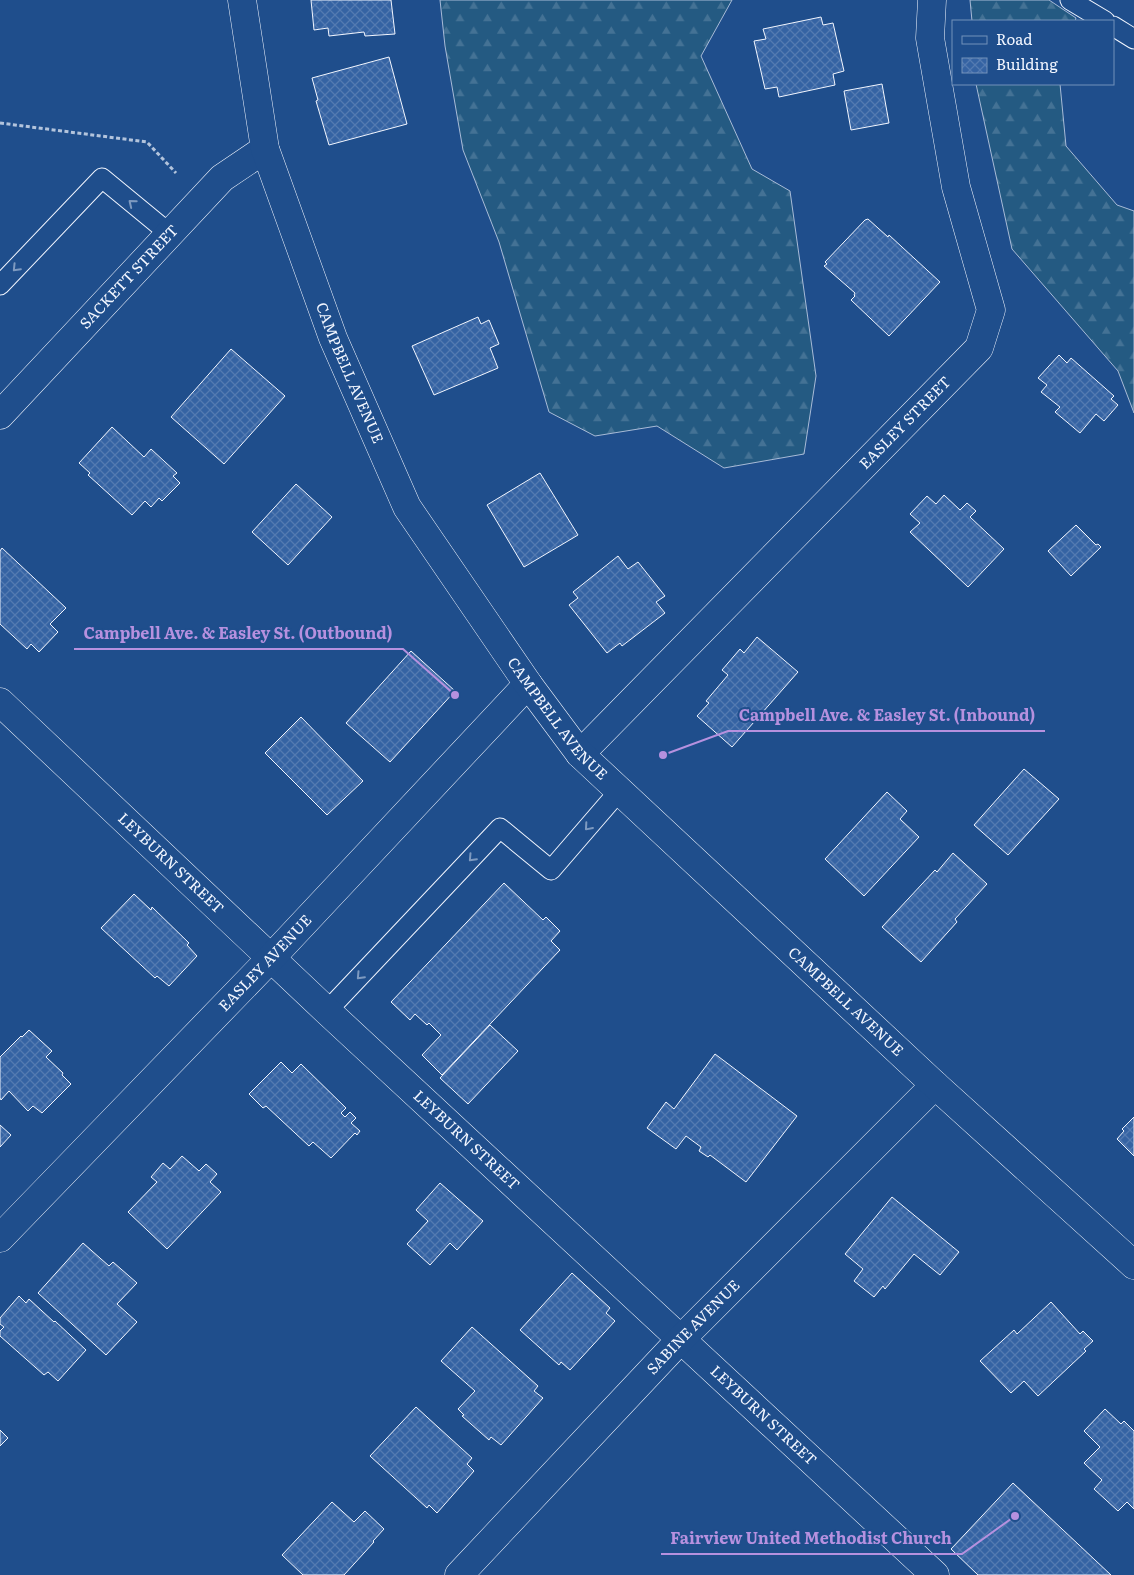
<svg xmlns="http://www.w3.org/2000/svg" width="1134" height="1575" viewBox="0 0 1134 1575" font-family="Literata,serif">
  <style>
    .forest { fill: url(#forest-firs); stroke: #a8bbd7 }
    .building { fill: url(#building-cross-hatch); stroke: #f2f6ff }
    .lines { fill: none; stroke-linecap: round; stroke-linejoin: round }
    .lane-casing { stroke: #f2f6ff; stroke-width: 21 }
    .street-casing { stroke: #f2f6ff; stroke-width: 29 }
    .primary-casing { stroke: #f2f6ff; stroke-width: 29 }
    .path { stroke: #b3c4dc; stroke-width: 3; stroke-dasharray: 4 2.5; stroke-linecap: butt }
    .lane { stroke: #1f4e8c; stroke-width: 19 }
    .street { stroke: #1f4e8c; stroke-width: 28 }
    .primary { stroke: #1f4e8c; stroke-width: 28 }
    .oneway { stroke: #7e9ac0 }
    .labels { text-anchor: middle; stroke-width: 4; stroke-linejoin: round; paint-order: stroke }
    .street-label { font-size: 15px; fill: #f2f6ff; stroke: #1f4e8c }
    .leader { fill: none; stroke: #b691df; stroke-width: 2 }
    .callout-dot { fill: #b691df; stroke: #1f4e8c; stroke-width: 2 }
    .callout-label { font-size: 16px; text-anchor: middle; font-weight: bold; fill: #b691df; stroke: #1f4e8c; stroke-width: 4; stroke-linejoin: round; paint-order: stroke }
  </style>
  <defs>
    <pattern id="forest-firs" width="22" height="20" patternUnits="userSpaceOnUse" patternTransform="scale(1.25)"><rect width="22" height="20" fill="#245a82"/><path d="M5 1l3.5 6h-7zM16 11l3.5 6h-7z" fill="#447295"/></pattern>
    <pattern id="building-cross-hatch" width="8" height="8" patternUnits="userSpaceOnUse" patternTransform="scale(1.25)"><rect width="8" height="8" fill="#3563a3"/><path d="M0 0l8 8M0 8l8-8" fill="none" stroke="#537ab1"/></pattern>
  </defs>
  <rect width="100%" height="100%" fill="#1f4e8c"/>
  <!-- forest -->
  <path class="forest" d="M 440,0 L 732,0 L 701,56 L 752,169 L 790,191 L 816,376 L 804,454 L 724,468 L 657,426 L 595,436 L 549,412 L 499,242 L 463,150 L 445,46 Z
    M 970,0 L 1049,0 L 1076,18 L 1075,21 L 972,21 Z
    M 976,84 L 1060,84 L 1066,146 L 1117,205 L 1134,211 L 1134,413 L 1118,371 L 1012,249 Z"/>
  <!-- building -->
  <path class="building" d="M 311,0 L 391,0 L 395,34 L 365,36 L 364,32 L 329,36 L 328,28 L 314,30 Z
    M 821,17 L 823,25 L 833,23 L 844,71 L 833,74 L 835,85 L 779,97 L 777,87 L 765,89 L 754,41 L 766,39 L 763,29 Z
    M 389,57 L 407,124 L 329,145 L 316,101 L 318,100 L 312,78 Z
    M 882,84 L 889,123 L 851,130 L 844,91 Z
    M 868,219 L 888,237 L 889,235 L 940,282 L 889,336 L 851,300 L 855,296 L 854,295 L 855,293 L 824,266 L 827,264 L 825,262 L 865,220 Z
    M 478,317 L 481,324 L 489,320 L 499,344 L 490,348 L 498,368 L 434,395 L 412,346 Z
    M 231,349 L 285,396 L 224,464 L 171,417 Z
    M 1059,355 L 1067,363 L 1071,358 L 1114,396 L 1111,399 L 1118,405 L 1104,421 L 1096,414 L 1080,433 L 1055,412 L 1060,407 L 1041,392 L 1047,385 L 1038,378 Z
    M 112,427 L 144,457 L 151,449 L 177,473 L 173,476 L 180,483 L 162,501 L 159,498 L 151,507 L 145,501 L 132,515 L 88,475 L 90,473 L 79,463 Z
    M 540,473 L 578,535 L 524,567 L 487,505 Z
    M 296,484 L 332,517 L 288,565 L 252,532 Z
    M 944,495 L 960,510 L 967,503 L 976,511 L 970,517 L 1004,549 L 968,587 L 910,532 L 920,523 L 910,514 L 927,496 L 936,504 Z
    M 1076,525 L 1096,545 L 1098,544 L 1101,547 L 1071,576 L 1048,551 Z
    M 2,548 L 66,608 L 50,624 L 58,632 L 39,652 L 31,644 L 27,649 L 0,624 L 0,551 Z
    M 618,556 L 628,569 L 638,562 L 665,596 L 656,602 L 665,613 L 622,646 L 620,643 L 607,653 L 569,605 L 578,598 L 573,592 Z
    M 757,637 L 798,672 L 732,747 L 697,716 L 709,703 L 706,701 L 728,675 L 722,670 L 740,649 L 744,653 Z
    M 411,651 L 455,691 L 390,762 L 346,723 Z
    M 301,717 L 363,781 L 327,815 L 265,753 Z
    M 1024,769 L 1059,799 L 1008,855 L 974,825 Z
    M 887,792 L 907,811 L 900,819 L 919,837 L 864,896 L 825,859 Z
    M 953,853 L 987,884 L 955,919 L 957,922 L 921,962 L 882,927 L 935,870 L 937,872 Z
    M 504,883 L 543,920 L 546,917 L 560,931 L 551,941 L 560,950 L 442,1075 L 422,1055 L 441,1035 L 429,1023 L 427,1025 L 415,1014 L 410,1020 L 391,1002 Z
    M 134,894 L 151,910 L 152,907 L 189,943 L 187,945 L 197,956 L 169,986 L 157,976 L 155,978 L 101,928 Z
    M 490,1025 L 518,1051 L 468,1104 L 440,1078 Z
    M 29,1030 L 52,1051 L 46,1057 L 63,1073 L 62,1075 L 71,1084 L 42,1113 L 33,1106 L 28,1111 L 9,1091 L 1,1100 L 0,1098 L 0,1057 L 21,1036 L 22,1037 Z
    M 715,1054 L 797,1116 L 746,1182 L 710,1155 L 708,1157 L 699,1151 L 701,1147 L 686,1136 L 676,1149 L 647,1128 L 666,1102 L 674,1109 Z
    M 281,1062 L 292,1073 L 301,1064 L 346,1108 L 341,1113 L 345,1117 L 350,1112 L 356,1118 L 351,1123 L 360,1131 L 357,1135 L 355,1133 L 331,1158 L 313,1142 L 309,1146 L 266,1106 L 263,1108 L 249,1094 Z
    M 1134,1117 L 1134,1156 L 1117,1139 L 1124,1131 L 1122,1129 Z
    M 0,1125 L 11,1135 L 0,1147 Z
    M 182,1156 L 199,1171 L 206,1164 L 217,1174 L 210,1182 L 221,1192 L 167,1249 L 128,1212 L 157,1182 L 151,1177 L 163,1163 L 170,1169 Z
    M 440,1183 L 483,1221 L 457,1250 L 450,1243 L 430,1265 L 407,1244 L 428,1221 L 416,1210 Z
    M 892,1197 L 959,1252 L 940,1275 L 914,1254 L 885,1289 L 883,1286 L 874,1297 L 854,1281 L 863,1269 L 845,1254 Z
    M 83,1243 L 109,1266 L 113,1262 L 137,1283 L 117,1304 L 137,1322 L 106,1355 L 38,1293 Z
    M 572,1273 L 610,1308 L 606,1313 L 615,1321 L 570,1370 L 561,1362 L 559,1365 L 520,1330 Z
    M 19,1296 L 26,1303 L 29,1299 L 54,1322 L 55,1321 L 86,1350 L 58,1381 L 48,1372 L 44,1375 L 0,1336 L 0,1331 L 4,1327 L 0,1324 L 0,1318 Z
    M 1051,1302 L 1080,1334 L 1083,1331 L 1093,1341 L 1084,1349 L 1086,1351 L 1038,1396 L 1024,1381 L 1011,1393 L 980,1361 L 1014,1330 L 1017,1334 Z
    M 472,1327 L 538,1386 L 534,1391 L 543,1398 L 501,1445 L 491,1437 L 489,1440 L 462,1416 L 464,1415 L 458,1409 L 475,1391 L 441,1361 Z
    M 416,1407 L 472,1458 L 467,1464 L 474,1471 L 437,1513 L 429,1505 L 427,1508 L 370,1456 Z
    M 1105,1409 L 1121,1424 L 1124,1421 L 1134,1431 L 1134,1509 L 1127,1502 L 1118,1511 L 1094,1489 L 1102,1480 L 1084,1463 L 1100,1447 L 1084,1431 Z
    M 0,1430 L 8,1438 L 0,1446 Z
    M 1013,1483 L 1111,1575 L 978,1575 L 951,1549 Z
    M 332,1502 L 354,1522 L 365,1511 L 384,1529 L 373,1541 L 374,1542 L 344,1575 L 303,1575 L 282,1555 Z"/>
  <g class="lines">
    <defs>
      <path id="lane" d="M 1070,0 L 1105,21
        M 1113,26 L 1134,39
        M 0,285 L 102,178 L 170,234
        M 327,1011 L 500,828 L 551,870 L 620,790"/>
      <g id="street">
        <path id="s1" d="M 0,415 L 222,178 L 265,149"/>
        <path id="s2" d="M 0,702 L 327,1011 L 935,1575"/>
        <path id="s3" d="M 580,754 L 979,348 L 991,310 L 956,187 L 930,38 L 932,0"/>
        <path id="s4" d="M 0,1238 L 271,958 L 528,684"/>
        <path id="s5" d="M 459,1575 L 681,1339 L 935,1085"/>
      </g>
      <g id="primary">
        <path id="s6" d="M 242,0 L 265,149 L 333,338 L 407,507 L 528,684 L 580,754 L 935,1085 L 1134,1265"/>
      </g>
    </defs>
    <!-- lane casing -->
    <use href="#lane" class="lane-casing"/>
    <!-- street casing -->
    <use href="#street" class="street-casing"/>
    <!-- primary casing -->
    <use href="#primary" class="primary-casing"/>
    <!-- path -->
    <path class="path" d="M 0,123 L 147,142 L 176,173"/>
    <!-- lane -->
    <use href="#lane" class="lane"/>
    <!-- street -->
    <use href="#street" class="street"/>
    <!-- primary -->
    <use href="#primary" class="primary"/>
  </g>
  <!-- one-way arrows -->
  <defs><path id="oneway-chevron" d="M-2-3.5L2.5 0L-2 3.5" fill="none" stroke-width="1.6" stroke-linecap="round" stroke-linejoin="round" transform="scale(1.25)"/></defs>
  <g class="oneway">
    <use href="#oneway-chevron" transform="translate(132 203) rotate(-141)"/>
    <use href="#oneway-chevron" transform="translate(16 268) rotate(134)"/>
    <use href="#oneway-chevron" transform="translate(588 827) rotate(131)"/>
    <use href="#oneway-chevron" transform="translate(472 858) rotate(133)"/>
    <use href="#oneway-chevron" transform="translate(360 976) rotate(133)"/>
  </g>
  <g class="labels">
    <!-- street labels -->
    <g class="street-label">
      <text dy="5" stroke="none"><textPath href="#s1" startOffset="189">SACKETT STREET</textPath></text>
      <text dy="5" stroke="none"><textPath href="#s6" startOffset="390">CAMPBELL AVENUE</textPath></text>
      <text dy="5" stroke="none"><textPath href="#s3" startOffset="464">EASLEY STREET</textPath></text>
      <text dy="5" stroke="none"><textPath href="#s6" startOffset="796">CAMPBELL AVENUE</textPath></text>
      <text dy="5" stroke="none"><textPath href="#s2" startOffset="235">LEYBURN STREET</textPath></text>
      <text dy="5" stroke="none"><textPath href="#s4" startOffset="382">EASLEY AVENUE</textPath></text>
      <text dy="5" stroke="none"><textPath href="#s6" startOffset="1201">CAMPBELL AVENUE</textPath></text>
      <text dy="5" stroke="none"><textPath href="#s2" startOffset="640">LEYBURN STREET</textPath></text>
      <text dy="5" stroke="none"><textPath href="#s5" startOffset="341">SABINE AVENUE</textPath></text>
      <text dy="5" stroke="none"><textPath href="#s2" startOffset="1045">LEYBURN STREET</textPath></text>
    </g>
  </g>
  <!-- callouts -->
  <path class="leader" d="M455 695L403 649H74M663 755L728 731H1045M1015 1516L962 1554H661"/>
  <g class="callout-dot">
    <circle cx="455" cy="695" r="5"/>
    <circle cx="663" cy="755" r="5"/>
    <circle cx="1015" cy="1516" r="5"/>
  </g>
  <g class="callout-label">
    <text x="238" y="639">Campbell Ave. &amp; Easley St. (Outbound)</text>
    <text x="887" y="721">Campbell Ave. &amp; Easley St. (Inbound)</text>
    <text x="811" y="1544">Fairview United Methodist Church</text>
  </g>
  <!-- legend -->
  <rect x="952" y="20" width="162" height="65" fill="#1f4e8c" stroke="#7391ba"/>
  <rect x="962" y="36" width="25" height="8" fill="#1f4e8c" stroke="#7391ba"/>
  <text x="996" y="45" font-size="15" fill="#f2f6ff">Road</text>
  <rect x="962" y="58" width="25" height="15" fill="url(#building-cross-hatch)" stroke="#7391ba"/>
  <text x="996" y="70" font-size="15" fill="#f2f6ff">Building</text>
</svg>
